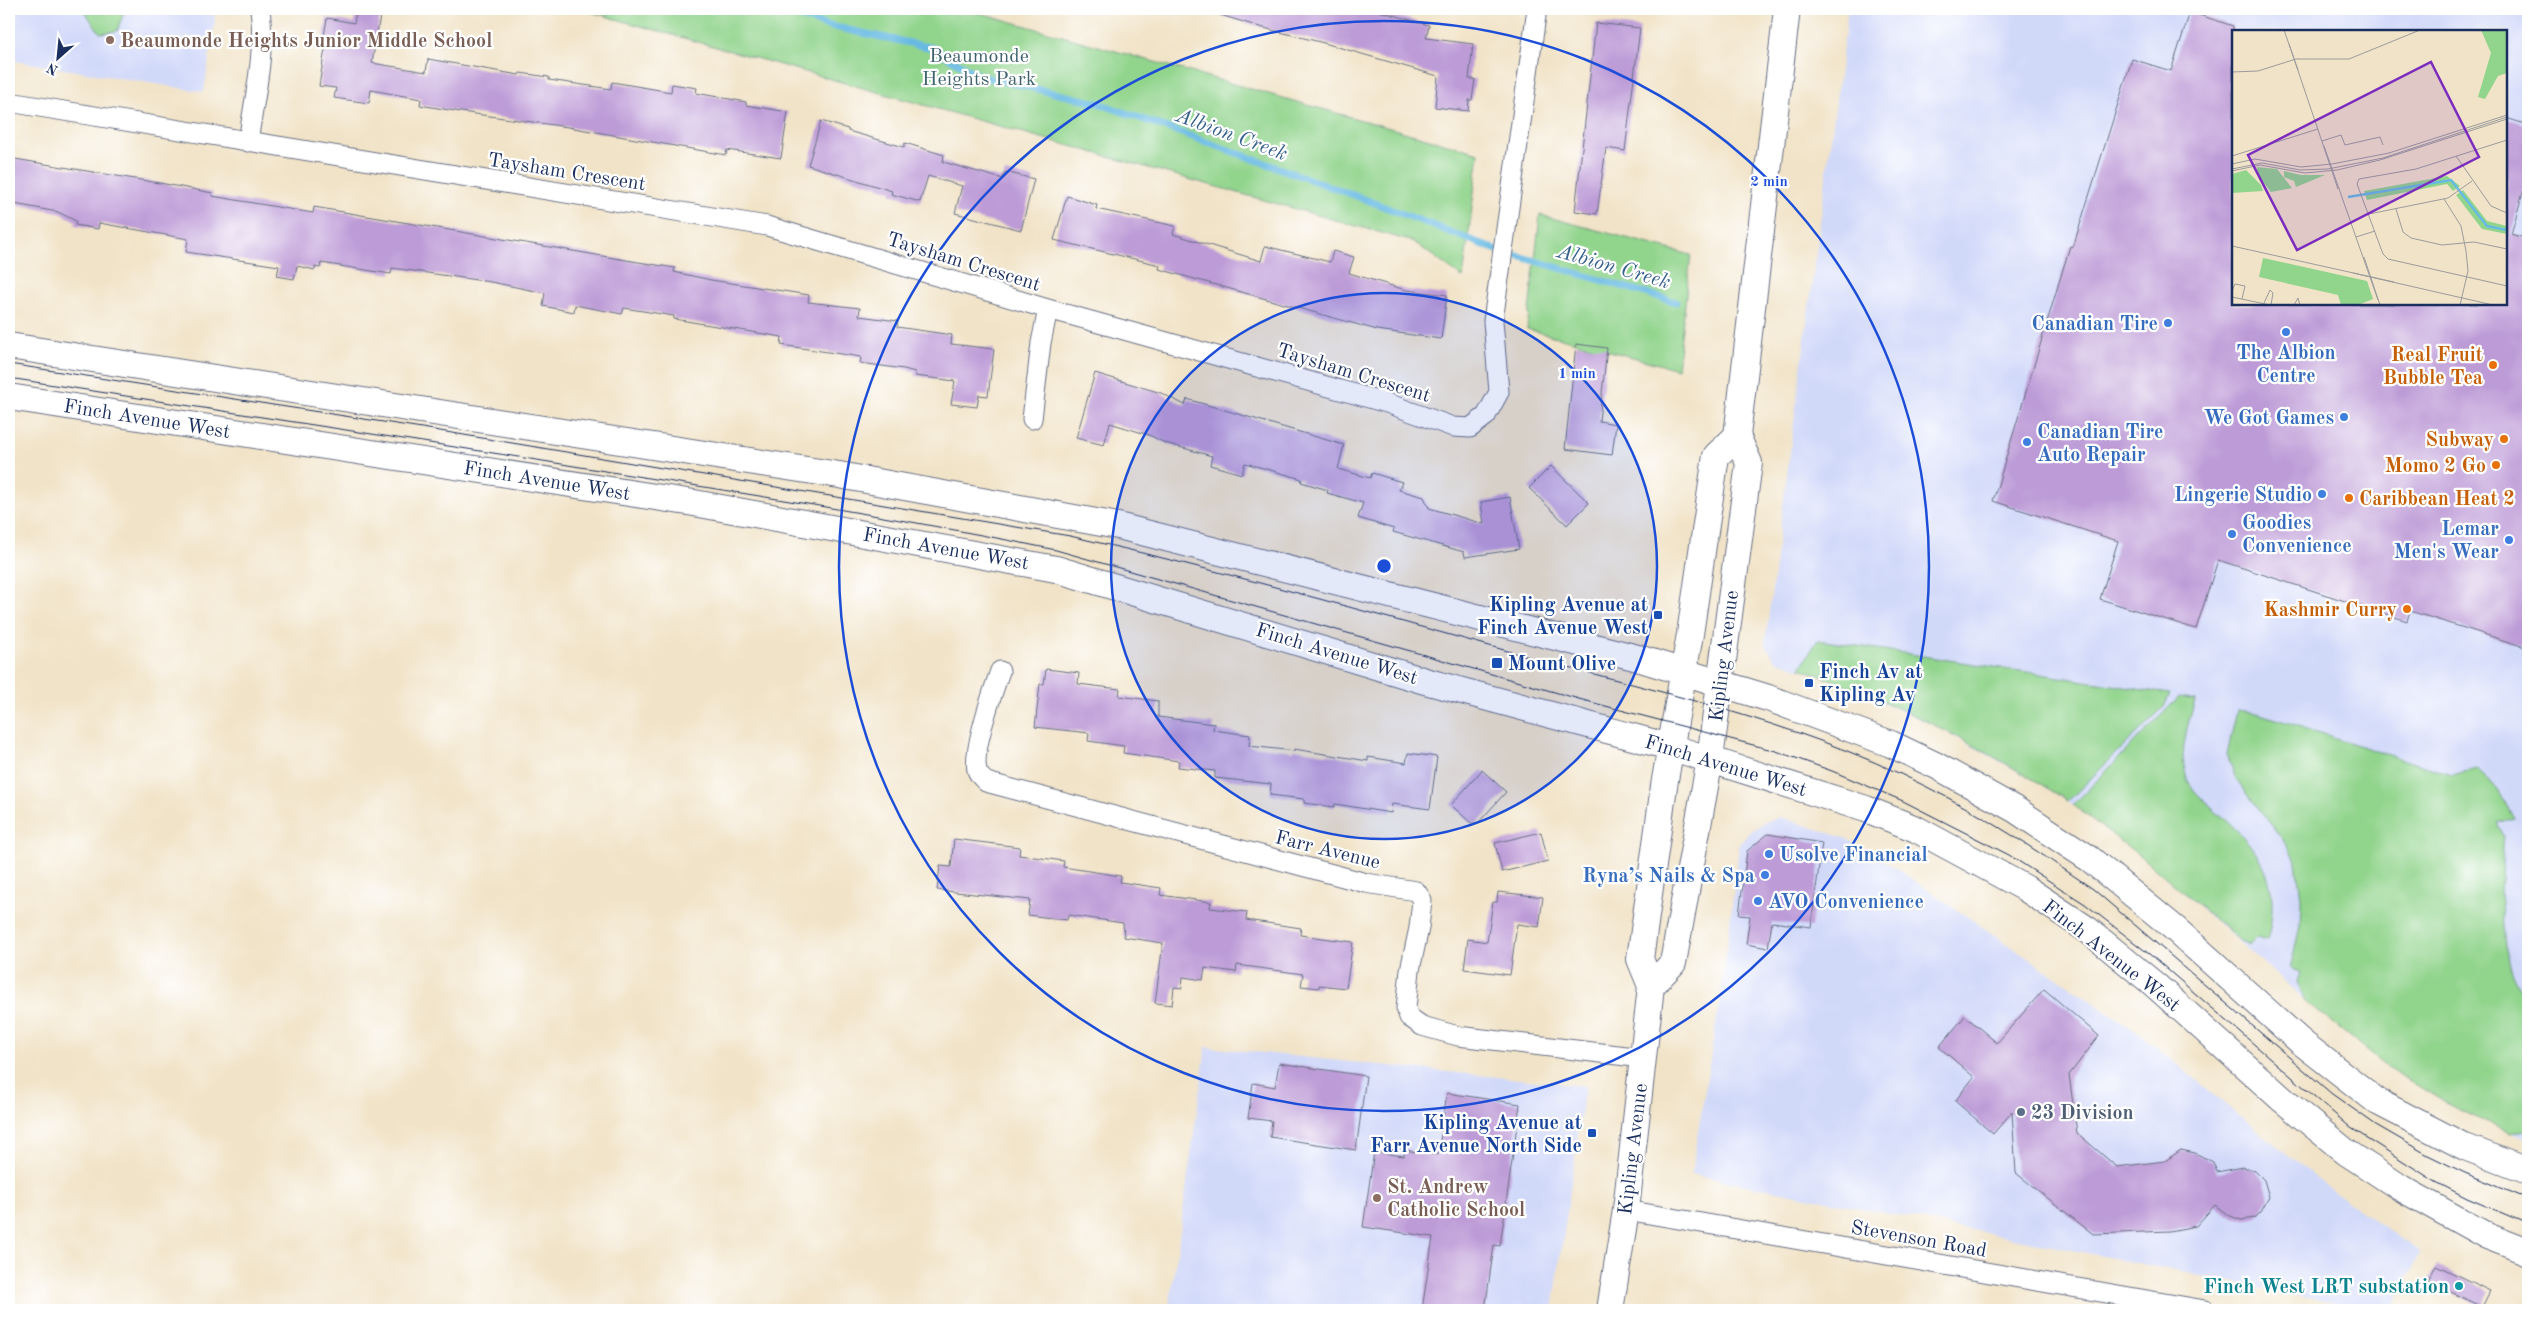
<svg xmlns="http://www.w3.org/2000/svg" width="2537" height="1319" viewBox="0 0 2537 1319" font-family="'Old Standard TT',serif">
  <style>
    .built { fill: #d1d9f9; fill-rule: evenodd }
    .green { fill: #91d48c; stroke: #568275 }
    .lines { fill: none; stroke-linecap: round; stroke-linejoin: round }
    .stream { stroke: #67bae3; stroke-width: 7 }
    .building { fill: #bd9bd7 }
    .minor-casing { stroke: #666e83; stroke-width: 21 }
    .secondary-casing { stroke: #666e83; stroke-width: 28 }
    .minor { stroke: #fff; stroke-width: 19 }
    .secondary { stroke: #fff; stroke-width: 26 }
    .tram { stroke: #1b2f5e; stroke-width: 1 }
    .ring { fill: none; stroke: #1d4ed8; stroke-width: 2.5 }
    .education-dot { fill: #8d6e63; stroke: #fff; stroke-width: 2 }
    .shop-dot { fill: #3f7fe0; stroke: #fff; stroke-width: 2 }
    .food-dot { fill: #e8710a; stroke: #fff; stroke-width: 2 }
    .transit-dot { fill: #1a4fb4; stroke: #fff; stroke-width: 2 }
    .service-dot { fill: #5c6f8a; stroke: #fff; stroke-width: 2 }
    .culture-dot { fill: #0f9aa8; stroke: #fff; stroke-width: 2 }
    .labels { text-anchor: middle; stroke-width: 4.5; stroke-linejoin: round; paint-order: stroke }
    .education-label { font-size: 20px; font-weight: bold; fill: #785e54; stroke: #fff; text-anchor: start }
    .park-label { font-size: 20px; fill: #3e616c; stroke: #fff }
    .street-label { font-size: 20px; fill: #1b2f5e; stroke: #fff }
    .shop-label { font-size: 20px; font-weight: bold; fill: #366cbe; stroke: #fff; text-anchor: end }
    .food-label { font-size: 20px; font-weight: bold; fill: #c56008; stroke: #fff; text-anchor: end }
    .transit-label { font-size: 20px; font-weight: bold; fill: #164399; stroke: #fff; text-anchor: end }
    .service-label { font-size: 20px; font-weight: bold; fill: #4e5e75; stroke: #fff; text-anchor: start }
    .culture-label { font-size: 20px; font-weight: bold; fill: #0d838f; stroke: #fff; text-anchor: end }
    .water-label { font-size: 21px; font-style: italic; fill: #36608d; stroke: #fff }
    .inset-river { fill: none; stroke: #67bae3; stroke-width: 2.5 }
    .inset-road { fill: none; stroke: #9b9b9d; stroke-width: 1 }
    .view { fill: #7b2cbf; fill-opacity: 0.15; stroke: #7b2cbf; stroke-width: 2.5 }
    .inset-edge { fill: none; stroke: #1b2f5e; stroke-width: 2.5 }
    .centre { fill: #1d4ed8; stroke: #fff; stroke-width: 2.5 }
    .ring-label { font-size: 15px; text-anchor: middle; font-weight: bold; fill: #1d4ed8; stroke: #fff; stroke-width: 4.5; stroke-linejoin: round; paint-order: stroke }
  </style>
  <rect width="100%" height="100%" fill="#fff"/>
  <filter id="ink" filterUnits="userSpaceOnUse"><feTurbulence type="fractalNoise" baseFrequency=".02" numOctaves="2"/><feDisplacementMap in="SourceGraphic" scale="10" xChannelSelector="R" yChannelSelector="G"/><feConvolveMatrix kernelMatrix="1 2 1 2 8 2 1 2 1" color-interpolation-filters="sRGB"/></filter>
  <filter id="wash" filterUnits="userSpaceOnUse"><feTurbulence type="fractalNoise" baseFrequency=".0096" numOctaves="4" result="noise"/><feDisplacementMap in="SourceGraphic" scale="20" xChannelSelector="R" yChannelSelector="G"/><feGaussianBlur stdDeviation="1.12" result="paint"/><feColorMatrix in="noise" values="0 0 0 0 0 0 0 0 0 0 0 0 0 0 0 0 0 1.4 0 .05"/><feComposite in="paint" operator="in"/></filter>
  <g filter="url(#wash)">
    <rect width="100%" height="100%" fill="#f1e3c7"/>
    <!-- built -->
    <path class="built" d="M 9,9 L 213,9 L 215,20 L 204,92 L 9,60 Z
      M 1848,9 L 2528,9 L 2528,1138 L 2509,1133 L 2441,1100 L 2392,1070 L 2306,1001 L 2148,862 L 2085,812 L 2032,779 L 1937,727 L 1836,681 L 1775,660 L 1765,643 ZM 2233,31 L 2506,31 L 2506,304 L 2233,304 Z
      M 1780,817 L 1845,838 L 1894,867 L 2139,1033 L 2327,1187 L 2420,1252 L 2392,1310 L 2372,1310 L 1691,1174 L 1723,981 L 1739,846 L 1748,833 L 1765,822 Z
      M 1206,1047 L 1585,1086 L 1553,1310 L 1169,1310 Z"/>
    <!-- green -->
    <path class="green" d="M 83,9 L 125,9 L 117,31 L 100,33 Z
      M 580,9 L 966,9 L 1479,153 L 1463,278 L 1414,242 Z
      M 1540,215 L 1691,255 L 1677,369 L 1527,329 Z
      M 1818,640 L 2170,694 L 2164,707 L 2068,801 C 1984,748 1894,701 1800,668 Z
      M 2179,697 L 2195,700 C 2188,723 2179,751 2186,775 C 2190,790 2204,800 2215,810 C 2260,849 2283,880 2267,941 L 2257,938 L 2250,945 L 2240,941 L 2148,862 L 2073,805 Z
      M 2237,710 L 2257,713 L 2452,775 L 2476,769 L 2498,789 L 2514,818 L 2497,823 L 2504,836 L 2500,893 L 2505,946 L 2513,974 L 2528,1006 L 2528,1131 L 2509,1133 L 2441,1100 L 2392,1070 L 2306,1001 L 2297,982 L 2300,972 L 2290,969 L 2300,926 L 2301,898 L 2296,862 L 2283,840 L 2236,779 L 2227,754 Z"/>
    <g class="lines">
      <!-- stream -->
      <path class="stream" d="M 775,9 L 825,25 L 933,48 L 980,76 L 1098,103 L 1359,197 L 1494,249 L 1676,302"/>
    </g>
    <g id="blocks">
      <!-- building -->
      <path class="building" d="M 1218,9 L 1372,9 L 1429,25 L 1426,38 L 1473,44 L 1469,79 L 1475,79 L 1472,100 L 1469,100 L 1468,111 L 1435,107 L 1438,76 L 1324,43 L 1260,27 L 1217,14 Z
        M 356,12 L 380,16 L 372,63 L 426,72 L 428,59 L 519,75 L 520,73 L 549,77 L 549,80 L 611,89 L 612,82 L 671,92 L 672,84 L 697,88 L 696,93 L 746,102 L 746,105 L 788,112 L 781,158 L 727,150 L 726,155 L 568,127 L 461,112 L 420,105 L 421,99 L 371,90 L 369,103 L 334,98 L 336,88 L 319,86 L 325,49 L 322,48 L 327,18 L 354,23 Z
        M 2190,12 L 2233,26 L 2233,304 L 2506,304 L 2506,118 L 2528,125 L 2528,175 L 2511,234 L 2528,239 L 2528,648 L 2410,611 L 2407,621 L 2218,560 L 2196,629 L 2100,599 L 2118,541 L 1993,501 L 2070,246 L 2073,247 L 2132,59 L 2171,71 Z
        M 1596,23 L 1640,28 L 1625,151 L 1606,148 L 1597,214 L 1575,211 Z
        M 821,121 L 848,129 L 848,131 L 904,147 L 905,143 L 944,155 L 943,162 L 1003,179 L 1005,172 L 1034,179 L 1021,230 L 955,213 L 962,186 L 928,176 L 920,202 L 891,194 L 892,191 L 808,165 Z
        M 9,158 L 165,184 L 213,193 L 212,196 L 313,213 L 314,207 L 620,259 L 675,268 L 674,272 L 711,280 L 809,295 L 808,302 L 860,308 L 859,316 L 898,321 L 897,327 L 952,335 L 951,344 L 994,349 L 988,396 L 979,395 L 977,407 L 951,404 L 955,381 L 915,376 L 915,372 L 904,369 L 860,363 L 861,357 L 781,345 L 782,337 L 674,319 L 674,316 L 624,308 L 622,314 L 575,305 L 574,312 L 543,306 L 545,293 L 491,282 L 392,268 L 391,274 L 321,263 L 320,268 L 315,267 L 315,270 L 297,266 L 294,279 L 277,276 L 279,266 L 186,252 L 188,239 L 99,223 L 98,229 L 75,225 L 76,221 L 58,212 L 9,203 Z
        M 1067,196 L 1097,205 L 1096,209 L 1175,226 L 1173,234 L 1261,261 L 1265,246 L 1330,262 L 1333,251 L 1354,257 L 1349,273 L 1406,290 L 1447,295 L 1441,339 L 1377,330 L 1159,269 L 1160,265 L 1054,240 Z
        M 1576,344 L 1607,348 L 1599,421 L 1616,424 L 1612,455 L 1565,449 Z
        M 1095,373 L 1161,393 L 1185,405 L 1187,399 L 1344,445 L 1338,469 L 1370,478 L 1372,473 L 1402,482 L 1399,490 L 1424,497 L 1429,508 L 1484,524 L 1481,502 L 1510,497 L 1519,549 L 1465,557 L 1464,552 L 1393,532 L 1394,529 L 1358,518 L 1363,503 L 1327,493 L 1328,490 L 1301,482 L 1302,479 L 1245,463 L 1242,474 L 1210,465 L 1212,456 L 1165,443 L 1149,435 L 1110,423 L 1104,445 L 1076,438 Z
        M 1551,466 L 1589,503 L 1567,525 L 1529,488 Z
        M 1046,669 L 1079,673 L 1078,684 L 1120,689 L 1119,696 L 1158,701 L 1158,717 L 1214,724 L 1213,730 L 1250,735 L 1249,746 L 1294,751 L 1294,749 L 1368,761 L 1368,757 L 1406,763 L 1408,753 L 1437,757 L 1430,809 L 1392,804 L 1391,813 L 1335,804 L 1334,807 L 1304,803 L 1304,799 L 1270,795 L 1271,784 L 1215,778 L 1215,771 L 1178,767 L 1179,761 L 1123,753 L 1124,746 L 1088,741 L 1089,733 L 1035,727 L 1040,684 L 1044,684 Z
        M 1482,770 L 1506,792 L 1478,823 L 1471,823 L 1451,805 Z
        M 1541,832 L 1548,861 L 1502,872 L 1495,843 Z
        M 1768,834 L 1822,843 L 1811,927 L 1772,922 L 1768,948 L 1746,944 L 1750,916 L 1739,915 L 1747,851 Z
        M 954,839 L 1020,847 L 1019,855 L 1064,861 L 1063,867 L 1121,876 L 1120,882 L 1161,888 L 1160,895 L 1211,902 L 1210,908 L 1247,912 L 1246,920 L 1301,928 L 1300,935 L 1353,942 L 1346,988 L 1319,985 L 1319,988 L 1301,986 L 1303,974 L 1237,965 L 1236,972 L 1205,968 L 1203,980 L 1183,977 L 1182,988 L 1174,987 L 1172,1005 L 1155,1003 L 1163,943 L 1124,937 L 1123,923 L 1068,915 L 1067,920 L 1028,915 L 1030,900 L 937,890 L 940,866 L 951,867 Z
        M 1498,892 L 1543,897 L 1539,927 L 1517,924 L 1510,975 L 1464,969 L 1468,939 L 1487,942 L 1493,902 L 1497,902 Z
        M 2044,989 L 2099,1036 L 2069,1075 L 2077,1133 L 2117,1167 L 2165,1161 L 2181,1150 L 2195,1153 L 2213,1162 L 2217,1172 L 2243,1167 L 2255,1171 L 2264,1180 L 2269,1197 L 2261,1212 L 2255,1218 L 2241,1220 L 2228,1215 L 2215,1205 L 2196,1226 L 2170,1231 L 2093,1234 L 2016,1173 L 2012,1112 L 1993,1134 L 1955,1101 L 1974,1077 L 1939,1047 L 1965,1016 L 1997,1043 Z
        M 1279,1063 L 1366,1076 L 1356,1150 L 1270,1137 L 1272,1121 L 1248,1118 L 1253,1083 L 1275,1087 Z
        M 1447,1093 L 1520,1104 L 1500,1246 L 1494,1245 L 1485,1310 L 1422,1310 L 1433,1237 L 1363,1227 L 1374,1152 L 1404,1156 L 1404,1150 L 1438,1155 Z
        M 2436,1265 L 2490,1291 L 2482,1307 L 2428,1281 Z"/>
    </g>
  </g>
  <g filter="url(#ink)">
    <use href="#blocks" fill-opacity="0" stroke="#666e83" stroke-width="1"/>
    <g class="lines">
      <defs>
        <path id="minor" d="M 9,102 L 767,226 L 1048,309 L 1387,403 L 1453,427 L 1470,428 L 1486,416 L 1499,392 L 1493,321 L 1537,9
          M 248,142 C 254,99 266,53 260,9
          M 1032,419 L 1041,343 L 1048,309
          M 1000,671 C 993,691 972,752 977,770 C 978,775 983,779 986,782 L 1366,883 L 1416,891 L 1422,900 L 1419,928 L 1410,970 L 1406,1008 L 1409,1017 L 1422,1026 L 1458,1036 L 1643,1058
          M 1626,1210 L 2205,1310"/>
        <path id="secondary" d="M 9,346 L 839,475 L 1118,526 L 1638,658 L 1768,698 L 1891,744 L 1937,766 L 2016,810 L 2090,859 L 2174,928 L 2301,1042 L 2378,1102 L 2465,1147 L 2528,1171
          M 9,397 L 694,503 L 1056,569 L 1425,681 L 1670,747 L 1866,809 L 1916,829 L 2025,888 L 2088,930 L 2155,985 L 2283,1100 L 2346,1152 L 2401,1188 L 2487,1236 L 2528,1252
          M 1651,986 L 1673,963 L 1710,759 L 1749,463 L 1737,436 L 1787,9
          M 1610,1310 L 1626,1210 L 1651,986 L 1640,959 L 1664,786 L 1690,634 L 1716,456 L 1737,436"/>
      </defs>
      <!-- minor casing -->
      <use href="#minor" class="minor-casing"/>
      <!-- secondary casing -->
      <use href="#secondary" class="secondary-casing"/>
      <!-- minor -->
      <use href="#minor" class="minor"/>
      <!-- secondary -->
      <use href="#secondary" class="secondary"/>
      <!-- tram -->
      <path class="tram" d="M 9,364 L 422,428 L 1070,536 C 1216,569 1360,610 1504,650 C 1641,688 1799,721 1925,786 C 1984,815 2039,852 2093,889 L 2332,1094 L 2376,1125 L 2428,1155 L 2465,1173 L 2528,1199
        M 9,378 C 228,412 448,445 667,481 C 797,502 927,523 1056,550 L 1579,699 L 1776,751 L 1832,771 L 1903,801 L 2009,855 L 2085,904 L 2153,957 L 2351,1128 L 2436,1182 L 2467,1198 L 2528,1224"/>
    </g>
  </g>
  <!-- distance rings -->
  <circle cx="1384" cy="566" r="273" fill="#1d4ed8" fill-opacity=".12"/>
  <g class="ring">
    <circle cx="1384" cy="566" r="273"/>
    <circle cx="1384" cy="566" r="545"/>
  </g>
  <!-- markers -->
  <g class="education-dot">
    <circle cx="110" cy="40" r="5"/>
    <circle cx="1377" cy="1198" r="5"/>
  </g>
  <g class="shop-dot">
    <circle cx="2168" cy="323" r="5"/>
    <circle cx="2286" cy="332" r="5"/>
    <circle cx="2344" cy="417" r="5"/>
    <circle cx="2027" cy="442" r="5"/>
    <circle cx="2322" cy="494" r="5"/>
    <circle cx="2232" cy="534" r="5"/>
    <circle cx="2509" cy="540" r="5"/>
    <circle cx="1769" cy="854" r="5"/>
    <circle cx="1765" cy="875" r="5"/>
    <circle cx="1758" cy="901" r="5"/>
  </g>
  <g class="food-dot">
    <circle cx="2493" cy="365" r="5"/>
    <circle cx="2504" cy="439" r="5"/>
    <circle cx="2496" cy="465" r="5"/>
    <circle cx="2349" cy="498" r="5"/>
    <circle cx="2407" cy="609" r="5"/>
  </g>
  <g class="transit-dot">
    <rect x="1653" y="610" width="10" height="10" rx="2.5"/>
    <rect x="1491" y="657" width="12" height="12" rx="2.5"/>
    <rect x="1804" y="678" width="10" height="10" rx="2.5"/>
    <rect x="1587" y="1128" width="10" height="10" rx="2.5"/>
  </g>
  <circle class="service-dot" cx="2021" cy="1112" r="5"/>
  <circle class="culture-dot" cx="2459" cy="1286" r="5"/>
  <g class="labels">
    <!-- education labels -->
    <g class="education-label">
      <text x="120" y="47">Beaumonde Heights Junior Middle School</text>
      <text x="1387" y="1193">St. Andrew<tspan x="1387" dy="23">Catholic School</tspan></text>
    </g>
    <!-- park labels -->
    <g class="park-label">
      <text x="979" y="62">Beaumonde<tspan x="979" dy="23">Heights Park</tspan></text>
    </g>
    <!-- street labels -->
    <g class="street-label">
      <text transform="translate(567 171) rotate(9)" y="7">Taysham Crescent</text>
      <text transform="translate(964 261) rotate(17)" y="7">Taysham Crescent</text>
      <text transform="translate(1354 372) rotate(17)" y="7">Taysham Crescent</text>
      <text transform="translate(147 418) rotate(9)" y="7">Finch Avenue West</text>
      <text transform="translate(547 480) rotate(9)" y="7">Finch Avenue West</text>
      <text transform="translate(946 548) rotate(10)" y="7">Finch Avenue West</text>
      <text transform="translate(1337 653) rotate(17)" y="7">Finch Avenue West</text>
      <text transform="translate(1723 656) rotate(-83)" y="7">Kipling Avenue</text>
      <text transform="translate(1726 765) rotate(17)" y="7">Finch Avenue West</text>
      <text transform="translate(1328 849) rotate(14)" y="7">Farr Avenue</text>
      <text transform="translate(2112 955) rotate(38)" y="7">Finch Avenue West</text>
      <text transform="translate(1632 1149) rotate(-83)" y="7">Kipling Avenue</text>
      <text transform="translate(1919 1238) rotate(10)" y="7">Stevenson Road</text>
    </g>
    <!-- shop labels -->
    <g class="shop-label">
      <text x="2158" y="330">Canadian Tire</text>
      <text x="2286" y="359" text-anchor="middle">The Albion<tspan x="2286" dy="23">Centre</tspan></text>
      <text x="2334" y="424">We Got Games</text>
      <text x="2037" y="438" text-anchor="start">Canadian Tire<tspan x="2037" dy="23">Auto Repair</tspan></text>
      <text x="2312" y="501">Lingerie Studio</text>
      <text x="2242" y="529" text-anchor="start">Goodies<tspan x="2242" dy="23">Convenience</tspan></text>
      <text x="2499" y="535">Lemar<tspan x="2499" dy="23">Men's Wear</tspan></text>
      <text x="1779" y="861" text-anchor="start">Usolve Financial</text>
      <text x="1755" y="882">Ryna’s Nails &amp; Spa</text>
      <text x="1768" y="908" text-anchor="start">AVO Convenience</text>
    </g>
    <!-- food labels -->
    <g class="food-label">
      <text x="2483" y="361">Real Fruit<tspan x="2483" dy="23">Bubble Tea</tspan></text>
      <text x="2494" y="446">Subway</text>
      <text x="2486" y="472">Momo 2 Go</text>
      <text x="2359" y="505" text-anchor="start">Caribbean Heat 2</text>
      <text x="2397" y="616">Kashmir Curry</text>
    </g>
    <!-- transit labels -->
    <g class="transit-label">
      <text x="1648" y="611">Kipling Avenue at<tspan x="1648" dy="23">Finch Avenue West</tspan></text>
      <text x="1508" y="670" text-anchor="start">Mount Olive</text>
      <text x="1819" y="678" text-anchor="start">Finch Av at<tspan x="1819" dy="23">Kipling Av</tspan></text>
      <text x="1582" y="1129">Kipling Avenue at<tspan x="1582" dy="23">Farr Avenue North Side</tspan></text>
    </g>
    <!-- service labels -->
    <g class="service-label">
      <text x="2031" y="1119">23 Division</text>
    </g>
    <!-- culture labels -->
    <g class="culture-label">
      <text x="2449" y="1293">Finch West LRT substation</text>
    </g>
    <!-- water labels -->
    <g class="water-label">
      <text transform="translate(1232 134) rotate(20)" y="7">Albion Creek</text>
      <text transform="translate(1614 266) rotate(16)" y="7">Albion Creek</text>
    </g>
  </g>
  <!-- overview -->
  <g transform="translate(2232 30)">
    <rect width="275" height="275" fill="#f1e3c7"/>
    <path d="M 249,0 L 275,0 L 275,43 L 266,46 L 253,69 L 246,67 L 259,23 ZM 25,137 L 45,139 L 60,158 L 39,162 L 25,144 ZM 14,140 L 29,155 L 31,161 L 0,163 L 0,144 ZM 52,141 L 69,145 L 93,145 L 64,157 L 62,151 L 52,147 ZM 215,146 L 228,156 L 221,161 L 215,154 L 135,170 L 132,161 ZM 231,160 L 255,191 L 275,196 L 275,204 L 250,199 L 224,165 ZM 31,228 L 135,251 L 141,269 L 126,275 L 109,275 L 106,265 L 27,247 Z" fill="#91d48c"/>
    <path class="inset-river" d="M 116,167 L 219,150 L 255,196 L 275,200"/>
    <path class="inset-road" d="M 52,0 L 66,40M 57,14 L 106,159M 0,42 L 26,41 L 64,29 L 117,29 L 188,0M 275,110 L 184,139 L 127,149 L 125,154 L 151,224 L 156,229 L 275,256M 90,111 L 109,105 L 113,115 L 148,107 L 151,115M 92,116 L 146,270M 0,126 L 86,99M 224,126 L 259,176 L 275,183M 0,134 L 23,129 L 69,137 L 100,134 L 157,123 L 275,85M 0,139 L 30,133 L 68,140 L 96,139 L 151,128 L 275,87M 0,141 L 28,135 L 73,143 L 105,140 L 148,130 L 275,89M 212,169 L 229,196 L 234,221 L 236,241 L 228,275M 164,179 L 171,202 L 179,208 L 210,215 L 242,212 L 275,219M 137,184 L 216,168 L 240,151M 124,207 L 143,201M 0,216 L 162,252M 132,227 L 148,275M 121,243 L 261,275M 0,261 L 3,254 L 13,256 L 10,269M 0,267 L 38,275M 32,273 L 38,260 L 41,263 L 39,275M 62,275 L 66,268 L 68,275"/>
    <path class="view" d="M 199,32 L 247,127 L 65,220 L 16,125 Z"/>
    <rect width="275" height="275" class="inset-edge"/>
  </g>
  <circle cx="1384" cy="566" r="8" class="centre"/>
  <g class="ring-label">
    <text x="1769" y="186">2 min</text>
    <text x="1577" y="378">1 min</text>
  </g>
  <!-- margin -->
  <rect width="2537" height="1319" fill="none" stroke="#fff" stroke-width="30"/>
  <!-- north arrow -->
  <g transform="translate(58 58) rotate(207)" stroke="#ffffff" stroke-width="4" paint-order="stroke">
  <path d="M0-4L9 19L0 12L-9 19Z" fill="#1b2f5e"/>
  <text y="-8" font-size="14" font-weight="bold" text-anchor="middle" fill="#1b2f5e">N</text>
  </g>
</svg>
